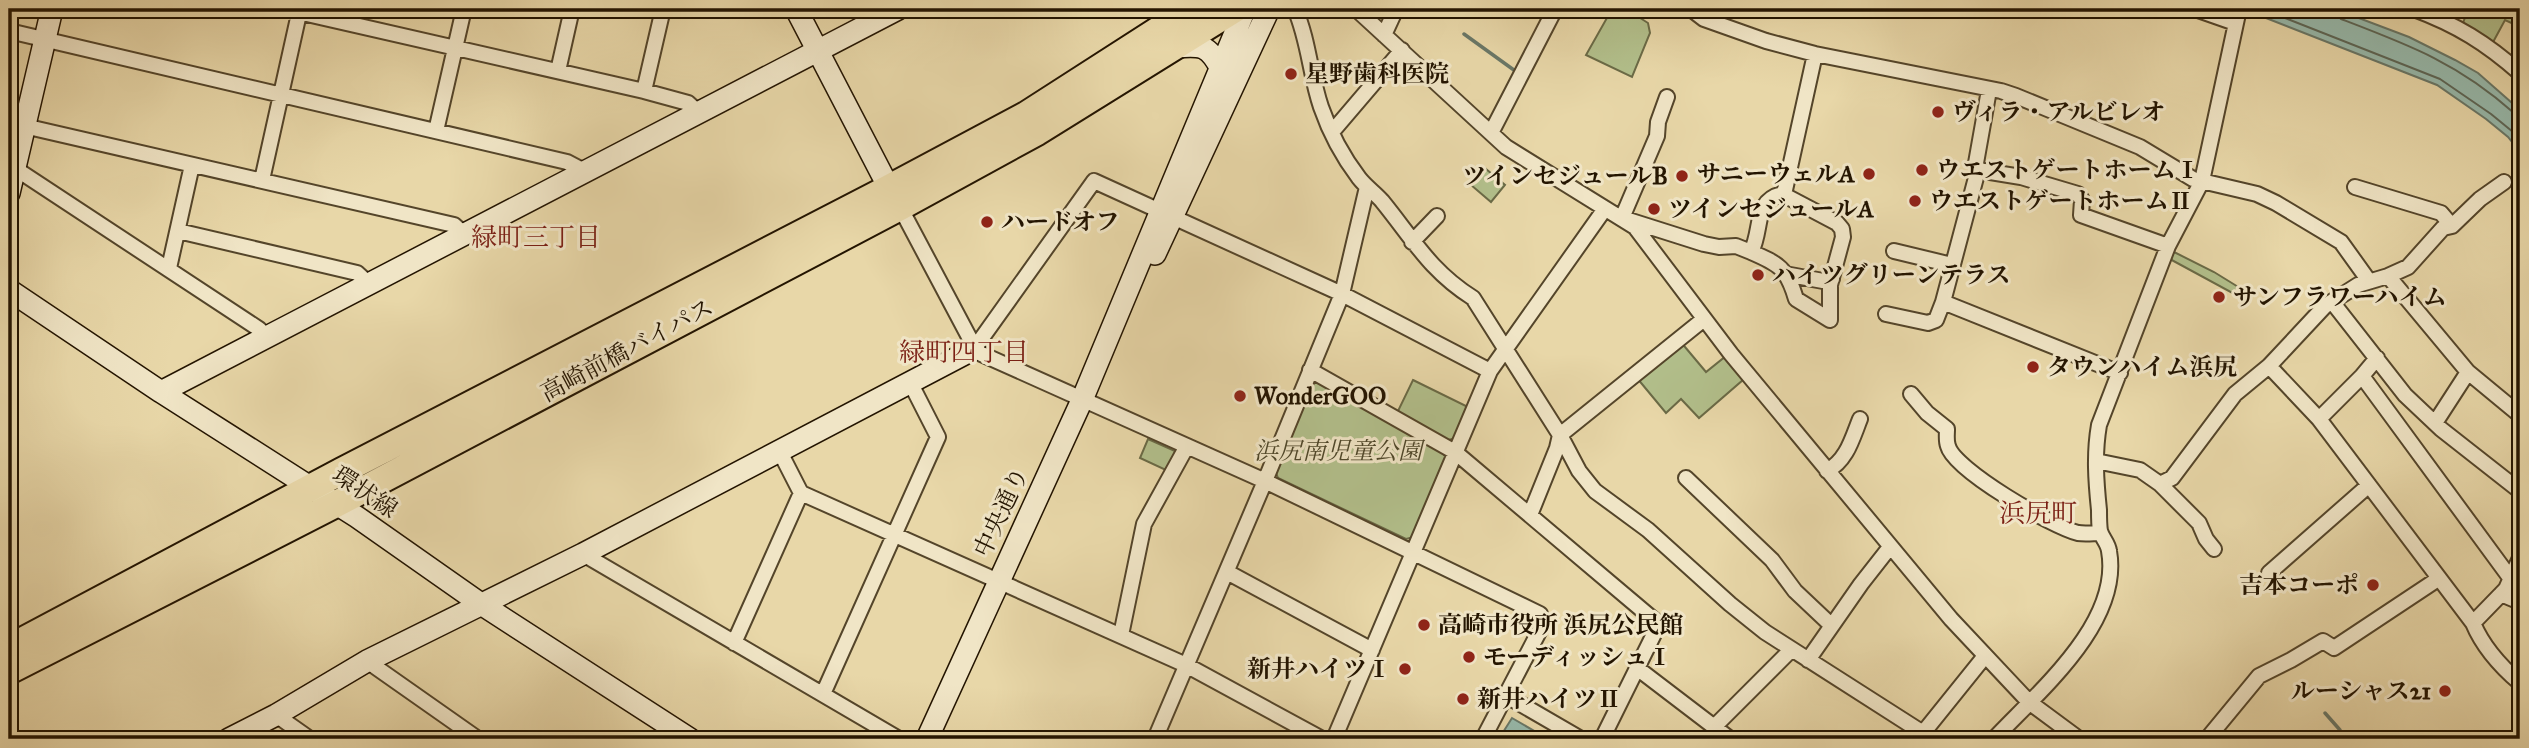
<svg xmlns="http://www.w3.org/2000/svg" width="2529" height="748" viewBox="0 0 2529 748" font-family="'IM FELL Great Primer','Noto Serif JP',serif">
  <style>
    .green { fill: #b2bf8b; stroke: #6a6a46; stroke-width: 2 }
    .water { fill: #97b9ab; stroke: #697767; stroke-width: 2 }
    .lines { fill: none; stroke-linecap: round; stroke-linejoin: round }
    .shore { stroke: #5d6656; stroke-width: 2 }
    .stream { stroke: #697767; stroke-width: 3.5 }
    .street-casing { stroke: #54452a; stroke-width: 18 }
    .secondary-casing { stroke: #231400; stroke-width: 24 }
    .highway-casing { stroke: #231400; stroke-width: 30 }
    .street { stroke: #f0e5c6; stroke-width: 14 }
    .secondary { stroke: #f0e5c6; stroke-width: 21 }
    .highway { stroke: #e8d7a8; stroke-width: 26 }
    .poi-dot { fill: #8f2418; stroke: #f0e5c6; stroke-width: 2.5 }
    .labels { text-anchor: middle; stroke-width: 6; stroke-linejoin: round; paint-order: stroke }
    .poi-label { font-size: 24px; font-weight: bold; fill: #231400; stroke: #f0e5c6; text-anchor: start }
    .street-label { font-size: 24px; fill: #231400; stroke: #f0e5c6 }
    .park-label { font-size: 24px; font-style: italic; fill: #4e472a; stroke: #f0e5c6 }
    .neighbourhood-label { font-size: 26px; fill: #7a1f14; stroke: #f0e5c6 }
  </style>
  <rect width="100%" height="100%" fill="#e8d7a8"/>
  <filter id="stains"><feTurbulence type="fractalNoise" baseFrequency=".00286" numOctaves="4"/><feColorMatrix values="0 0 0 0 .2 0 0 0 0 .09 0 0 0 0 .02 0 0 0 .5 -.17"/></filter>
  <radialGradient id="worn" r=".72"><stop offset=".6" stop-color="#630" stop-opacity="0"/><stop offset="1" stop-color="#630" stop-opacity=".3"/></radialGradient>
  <!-- green -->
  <path class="green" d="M 1612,9 L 1626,9 L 1648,23 L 1650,33 L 1632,77 L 1586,55 Z
    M 2468,9 L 2520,9 L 2518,26 L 2505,20 L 2492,44 L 2462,26 Z
    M 1486,169 L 1505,185 L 1491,202 L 1471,185 Z
    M 2172,251 L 2214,272 L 2248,293 L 2249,302 L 2168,258 Z
    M 1680,341 L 1706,372 L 1726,356 L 1744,379 L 1699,418 L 1681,399 L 1666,413 L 1637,378 Z
    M 1413,380 L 1468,407 L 1455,438 L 1446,441 L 1397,413 Z
    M 1311,381 L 1318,381 L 1443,452 L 1446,459 L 1414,537 L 1406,539 L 1278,478 L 1275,471 Z
    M 1148,439 L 1175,451 L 1174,462 L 1168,471 L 1140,458 Z"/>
  <!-- water -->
  <path class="water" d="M 2243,9 L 2335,9 L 2409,37 L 2455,60 L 2478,73 L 2520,110 L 2520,152 L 2508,137 L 2486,119 L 2437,85 Z
    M 1512,718 L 1548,739 L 1504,739 L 1500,737 Z"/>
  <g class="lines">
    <!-- shore -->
    <path class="shore" d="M 2262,9 L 2440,79 L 2491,114 L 2513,132 L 2520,141
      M 2336,9 L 2336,14 L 2341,19 C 2409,45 2458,63 2514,113 L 2520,114"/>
    <!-- stream -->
    <path class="stream" d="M 1464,34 L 1518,73
      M 2325,713 L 2340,730 L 2337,739"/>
    <defs>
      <path id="street" d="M 285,9 L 644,91 L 688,103 L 699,113
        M 1295,9 C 1309,41 1310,75 1321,107 C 1330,133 1343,157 1359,178 C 1366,187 1375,193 1382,201 C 1413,239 1430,271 1473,298 L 1560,435 L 1579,471 L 1595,491 L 1648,530 L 1730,604 L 1765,632 L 1923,733 L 1924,739
        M 1356,9 L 1506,147 L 1635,227 L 1731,354 L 1951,619 L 2029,702 L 2079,739
        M 1691,9 L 1704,19 L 1766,41 L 1815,54 L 2001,91 L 2016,96 L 2140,147 L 2193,179 L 2257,194 L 2276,203 L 2341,242 L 2369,281
        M 2195,9 L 2235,23
        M 2414,9 C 2457,25 2486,43 2520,73
        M 9,31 L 567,162 L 586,172
        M 1384,35 L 1396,9
        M 558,71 L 572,9
        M 1989,90 L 1976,163 L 1978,170 L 2021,177 L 2078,194 L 2082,200 L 2081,215 L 2168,246
        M 644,91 L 663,9
        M 1667,97 L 1658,122 L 1657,136 L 1622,218 L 1704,244 L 1719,247 L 1736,246 L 1751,252 C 1763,229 1753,201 1782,194 L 1785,190 L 1815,54
        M 24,126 L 454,225 L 465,235
        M 436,131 L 464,9
        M 1332,132 L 1402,50
        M 1491,133 L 1555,9
        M 10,165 L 259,329 L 267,337
        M 1978,170 L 1943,302 L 2120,373
        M 262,180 L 300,9
        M 2355,187 L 2441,213 L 2452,226
        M 900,207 L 977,352 L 1265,481 L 1540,614 L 1542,626 L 1483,739
        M 178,231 L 357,273 L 369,284
        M 1412,242 L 1437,216
        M 1894,251 L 1952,265
        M 1751,252 C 1779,264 1787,268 1796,299 L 1830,320 L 1830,285 L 1843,237 L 1842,229 L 1837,223 L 1782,194
        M 169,268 L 192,165
        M 1785,274 L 1823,281 L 1832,279
        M 2388,276 L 2468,372 L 2520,415
        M 2333,303 L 2405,395 L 2441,429 L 2520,491
        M 1886,314 L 1928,323 L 1936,320 L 1943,302
        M 974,349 L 1094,181 L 1342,294 L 1490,371
        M 2269,366 L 2319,419 L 2473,623 C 2483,647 2500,666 2520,683
        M 1310,370 L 1455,452 L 1654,620 L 1656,625 L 1656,630 L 1602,739
        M 2362,376 L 2511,579
        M 1911,394 L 1927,413 L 1947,429 C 1947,434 1946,441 1948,446 C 1954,470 2053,527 2078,533 C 2085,534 2094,533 2100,533
        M 2319,419 L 2362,376 L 2377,358
        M 2435,423 L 2468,372
        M 780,452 L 801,493 L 1186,665 L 1322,739
        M 2096,461 L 2140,470 L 2160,484 L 2172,478 L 2235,394 L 2269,366 L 2325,306 L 2358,285 L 2388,276 L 2408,267 L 2443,228 L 2452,226 L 2480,199 L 2504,182
        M 1827,471 C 1847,460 1852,439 1860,419
        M 1686,478 L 1772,560 L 1795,591 L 1831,625
        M 2160,484 L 2199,523 L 2206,539 L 2214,549
        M 1530,515 L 1557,448 L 1560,435 L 1704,319
        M 583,554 L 899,739
        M 1227,572 L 1372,650
        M 2269,573 L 2369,485
        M 2501,594 L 2520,602
        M 2473,623 L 2506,589 L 2520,558
        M 1121,635 L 1144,524 L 1187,446
        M 734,643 L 801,493
        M 1808,660 L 1861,584 L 1890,547
        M 367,661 L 478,739
        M 1637,668 L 1730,739
        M 823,694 L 938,437 L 911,384
        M 1505,695 L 1581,739
        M 276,715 L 310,739
        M 1714,727 L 1791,650
        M 1923,733 L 1985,656
        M 1155,739 L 1265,481 L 1342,294 L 1367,187
        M 1334,739 L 1490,371 L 1604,210
        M 1994,739 C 2038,692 2122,623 2109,551 C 2108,543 2102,538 2100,531 C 2099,525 2099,517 2099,510 C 2096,481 2094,454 2099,425 L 2168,246 L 2202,181 L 2239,9
        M 2207,739 L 2259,676 L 2291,660 L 2323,641 L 2334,648 L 2438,579"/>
      <path id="secondary" d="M 796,9 L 889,188
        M 1175,47 C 1201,45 1208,44 1221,69
        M 9,193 L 52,9
        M 1155,254 L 1269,9
        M 9,290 L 161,392 L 357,517 L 481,604 L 690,739
        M 161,392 L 898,9
        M 229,739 L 276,715 L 367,661 L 583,554 L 974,349
        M 927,739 L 1082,400 L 1245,9"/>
      <path id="highway" d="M 9,648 L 342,471 L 889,188 L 1026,115 L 1191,9
        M 9,671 L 336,504 L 900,207 L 1037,132 L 1235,9"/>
    </defs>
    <!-- street casing -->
    <use href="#street" class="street-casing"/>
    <!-- secondary casing -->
    <use href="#secondary" class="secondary-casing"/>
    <!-- highway casing -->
    <use href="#highway" class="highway-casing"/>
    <!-- street -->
    <use href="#street" class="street"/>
    <!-- secondary -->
    <use href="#secondary" class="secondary"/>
    <!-- highway -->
    <use href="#highway" class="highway"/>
  </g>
  <!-- markers -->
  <g class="poi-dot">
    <circle cx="1291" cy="74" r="7"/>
    <circle cx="1938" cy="112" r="7"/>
    <circle cx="1922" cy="170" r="7"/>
    <circle cx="1869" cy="174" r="7"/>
    <circle cx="1682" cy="176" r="7"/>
    <circle cx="1915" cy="201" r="7"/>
    <circle cx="1654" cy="209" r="7"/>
    <circle cx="987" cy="222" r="7"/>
    <circle cx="1758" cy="275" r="7"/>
    <circle cx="2219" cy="297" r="7"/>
    <circle cx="2033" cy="367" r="7"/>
    <circle cx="1240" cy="396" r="7"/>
    <circle cx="2373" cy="585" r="7"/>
    <circle cx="1424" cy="625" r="7"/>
    <circle cx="1469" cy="657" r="7"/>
    <circle cx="1405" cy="669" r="7"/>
    <circle cx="2445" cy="691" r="7"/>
    <circle cx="1463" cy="699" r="7"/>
  </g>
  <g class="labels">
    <!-- poi labels -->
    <g class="poi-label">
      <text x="1305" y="82">星野歯科医院</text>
      <text x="1952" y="120">ヴィラ・アルビレオ</text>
      <text x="1936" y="178">ウエストゲートホームⅠ</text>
      <text x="1855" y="182" text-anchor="end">サニーウェルA</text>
      <text x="1668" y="184" text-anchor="end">ツインセジュールB</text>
      <text x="1929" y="209">ウエストゲートホームⅡ</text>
      <text x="1668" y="217">ツインセジュールA</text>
      <text x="1001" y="230">ハードオフ</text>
      <text x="1772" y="283">ハイツグリーンテラス</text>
      <text x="2233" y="305">サンフラワーハイム</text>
      <text x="2047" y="375">タウンハイム浜尻</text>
      <text x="1254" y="404">WonderGOO</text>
      <text x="2359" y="593" text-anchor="end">吉本コーポ</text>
      <text x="1438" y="633">高崎市役所 浜尻公民館</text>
      <text x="1483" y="665">モーディッシュⅠ</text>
      <text x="1391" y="677" text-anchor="end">新井ハイツⅠ</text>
      <text x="2431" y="699" text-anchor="end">ルーシャス21</text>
      <text x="1477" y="707">新井ハイツⅡ</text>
    </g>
    <!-- street labels -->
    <g class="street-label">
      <text transform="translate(627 350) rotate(-28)" y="8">高崎前橋バイパス</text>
      <text transform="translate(365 492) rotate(34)" y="8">環状線</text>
      <text transform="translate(1001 512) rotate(-65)" y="8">中央通り</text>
    </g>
    <!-- park labels -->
    <g class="park-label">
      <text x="1338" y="459">浜尻南児童公園</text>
    </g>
    <!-- neighbourhood labels -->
    <g class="neighbourhood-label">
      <text x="536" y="246">緑町三丁目</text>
      <text x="964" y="361">緑町四丁目</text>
      <text x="2038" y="522">浜尻町</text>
    </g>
  </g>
  <!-- margin -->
  <rect width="2529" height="748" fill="none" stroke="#e8d7a8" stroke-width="35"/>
  <rect x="10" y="10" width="2508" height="727" fill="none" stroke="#231400" stroke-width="3.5"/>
  <rect x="18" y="18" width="2494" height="713" fill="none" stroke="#231400" stroke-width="2"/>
  <rect width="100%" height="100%" filter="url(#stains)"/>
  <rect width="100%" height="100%" fill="url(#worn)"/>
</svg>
